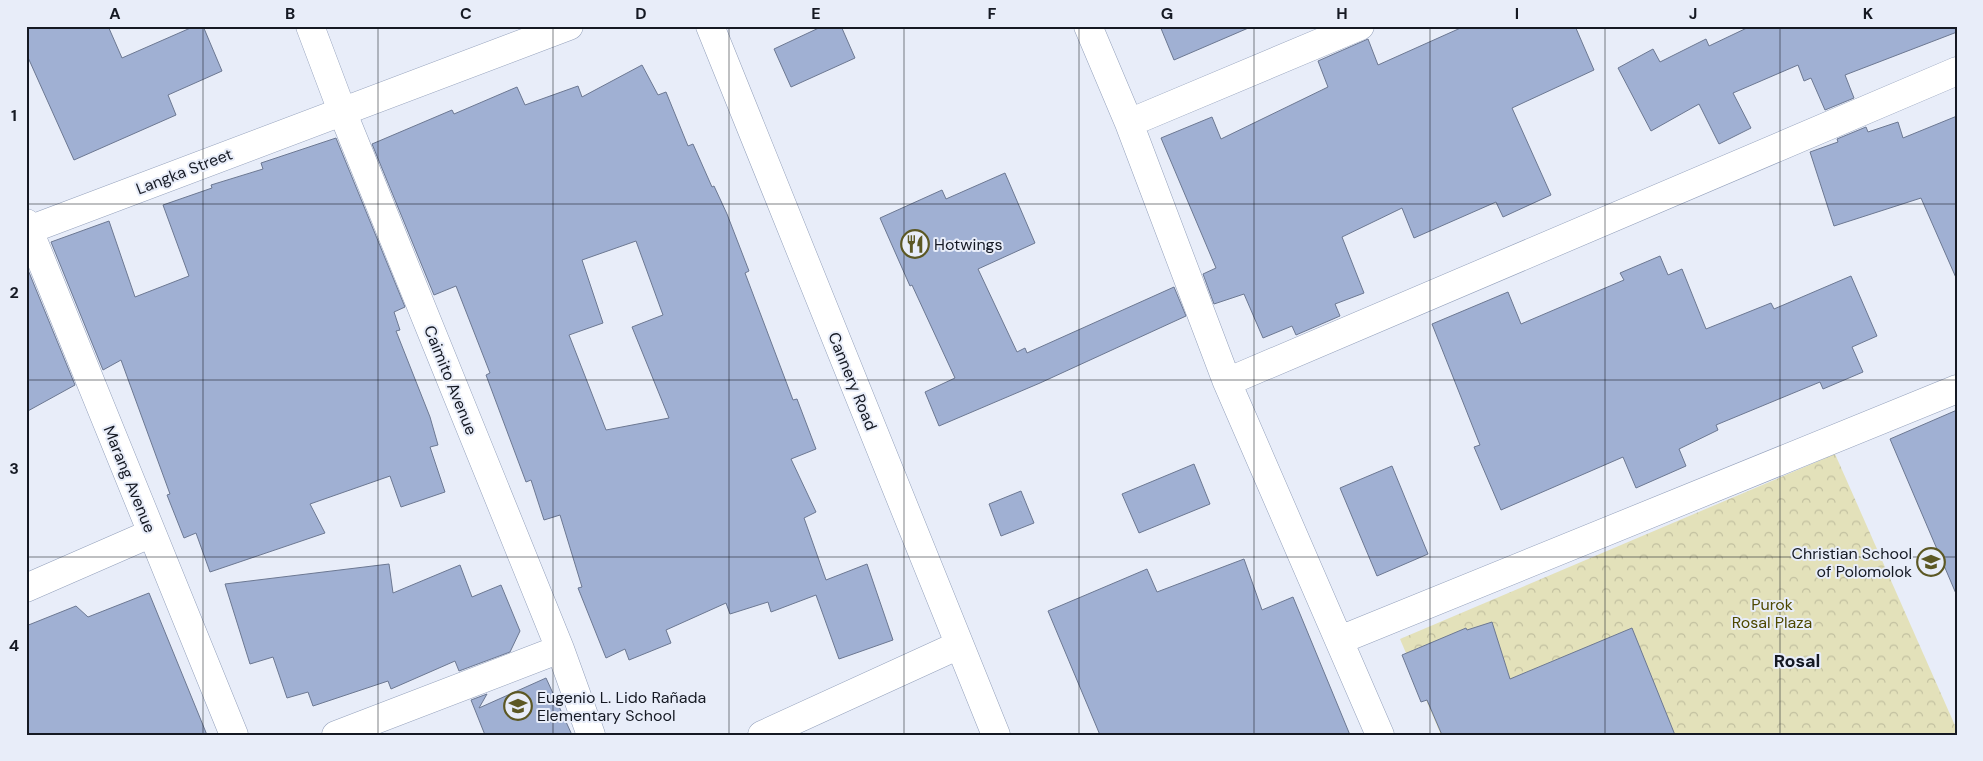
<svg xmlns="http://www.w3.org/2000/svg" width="1983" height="761" viewBox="0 0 1983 761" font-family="'DM Sans',sans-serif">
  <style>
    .park { fill: url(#park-crowns) }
    .building { fill: #a0b0d3; stroke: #6c7892; fill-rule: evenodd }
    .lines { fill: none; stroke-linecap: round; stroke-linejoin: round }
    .street-casing { stroke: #93a0bb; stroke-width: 29 }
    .secondary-casing { stroke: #93a0bb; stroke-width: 29 }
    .street { stroke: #fff; stroke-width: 28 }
    .secondary { stroke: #fff; stroke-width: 28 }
    .grid { fill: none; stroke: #151923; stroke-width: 1; stroke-opacity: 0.55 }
    .labels { text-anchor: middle; stroke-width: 4; stroke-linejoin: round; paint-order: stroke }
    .street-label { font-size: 16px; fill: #151923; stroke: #e8edf9 }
    .poi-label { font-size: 16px; fill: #151923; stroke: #e8edf9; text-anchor: start }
    .park-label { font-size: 16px; fill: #4e4800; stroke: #e8edf9 }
    .neighbourhood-label { font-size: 18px; font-weight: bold; fill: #151923; stroke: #e8edf9 }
    .neatline { fill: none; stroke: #151923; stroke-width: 2 }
    .grid-label { font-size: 16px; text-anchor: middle; font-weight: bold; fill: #151923 }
  </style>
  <defs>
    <pattern id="park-crowns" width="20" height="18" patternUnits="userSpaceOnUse" patternTransform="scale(1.25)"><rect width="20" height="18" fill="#e3e1ba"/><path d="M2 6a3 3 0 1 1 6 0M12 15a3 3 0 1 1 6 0" fill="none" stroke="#c2c0a0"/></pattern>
  </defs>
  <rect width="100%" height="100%" fill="#e8edf9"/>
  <!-- park -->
  <path class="park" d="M 1835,454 L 1957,730 L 1957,735 L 1441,735 L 1400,639 Z"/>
  <!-- building -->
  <path class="building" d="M 26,26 L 108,26 L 122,58 L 195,26 L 203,26 L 222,71 L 168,95 L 176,115 L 74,160 L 26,53 Z
    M 823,26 L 841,26 L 855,58 L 791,87 L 774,49 Z
    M 1160,26 L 1253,26 L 1174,60 Z
    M 1465,26 L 1575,26 L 1594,70 L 1512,108 L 1551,195 L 1503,217 L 1496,202 L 1414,238 L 1402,208 L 1342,237 L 1364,293 L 1335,304 L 1340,316 L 1296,335 L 1292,326 L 1263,338 L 1244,294 L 1214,304 L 1203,274 L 1216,268 L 1161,138 L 1212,117 L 1221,139 L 1328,87 L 1318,61 L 1368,39 L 1378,65 Z
    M 1751,26 L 1957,26 L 1957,32 L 1845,75 L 1854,98 L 1825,110 L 1811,78 L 1804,81 L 1798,65 L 1733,93 L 1751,128 L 1719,144 L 1699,104 L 1651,131 L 1618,68 L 1653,49 L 1660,62 L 1706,39 L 1709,46 Z
    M 642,65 L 658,95 L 666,92 L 688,146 L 693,144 L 712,187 L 714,186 L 727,214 L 749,271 L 745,273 L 793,400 L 797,399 L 816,449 L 791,459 L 816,512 L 804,518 L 826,580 L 867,564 L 893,640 L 839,659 L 816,595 L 771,612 L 768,602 L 730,614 L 726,603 L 666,630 L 671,643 L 629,660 L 625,649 L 606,658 L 578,588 L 582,587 L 560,515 L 544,520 L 531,480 L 526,482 L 486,375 L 490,373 L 456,286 L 434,295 L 372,144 L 452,110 L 454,114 L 517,87 L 525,105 L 578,86 L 582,97 ZM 636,241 L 663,315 L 632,327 L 669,418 L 606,430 L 569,335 L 603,323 L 582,260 Z
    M 1957,116 L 1957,280 L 1921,198 L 1834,226 L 1810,152 L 1838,142 L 1837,139 L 1866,127 L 1868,132 L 1898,122 L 1903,138 Z
    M 336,138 L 405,307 L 394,312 L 400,330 L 396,331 L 430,417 L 438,445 L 430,447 L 445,492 L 401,507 L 390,476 L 310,504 L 325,533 L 210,572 L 196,533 L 184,538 L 167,495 L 170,494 L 121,360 L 103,370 L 51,242 L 109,221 L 135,297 L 189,276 L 163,205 L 212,188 L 211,185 L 263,169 L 261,163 Z
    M 1005,173 L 1035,243 L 978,269 L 1017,352 L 1025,348 L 1027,353 L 1174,287 L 1186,316 L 1040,383 L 939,426 L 925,392 L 955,378 L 912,285 L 910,286 L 880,218 L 942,190 L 946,199 Z
    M 1660,256 L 1668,275 L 1682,269 L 1706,329 L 1771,303 L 1774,309 L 1851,276 L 1877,336 L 1852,347 L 1863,372 L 1823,389 L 1820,382 L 1716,425 L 1718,430 L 1679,449 L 1686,466 L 1636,488 L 1623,457 L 1501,510 L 1474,447 L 1480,445 L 1432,324 L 1508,292 L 1521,324 L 1624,280 L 1620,273 Z
    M 26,265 L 75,385 L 26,412 Z
    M 1957,410 L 1957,596 L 1890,439 Z
    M 1194,464 L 1210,504 L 1139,533 L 1122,494 Z
    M 1392,466 L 1428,554 L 1377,576 L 1340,488 Z
    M 1021,491 L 1034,523 L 1001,536 L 989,504 Z
    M 1244,559 L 1262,610 L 1293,597 L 1350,735 L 1100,735 L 1048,611 L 1147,569 L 1157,592 Z
    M 389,564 L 393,593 L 460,565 L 472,597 L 501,585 L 520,631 L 510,652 L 459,671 L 455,661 L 391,689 L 388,681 L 313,706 L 308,692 L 287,698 L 273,657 L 250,664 L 225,584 Z
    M 149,593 L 207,735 L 26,735 L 26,626 L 76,606 L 88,617 Z
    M 1492,622 L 1510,679 L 1632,628 L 1675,735 L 1442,735 L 1427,700 L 1421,702 L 1402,655 L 1466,628 L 1467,630 Z
    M 546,678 L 572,735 L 485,735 L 471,700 L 487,694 L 479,708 Z"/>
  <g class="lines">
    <defs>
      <path id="street" d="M 310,26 L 342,111 L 560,649 L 591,735
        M 1088,26 L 1129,123 L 1227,382 L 1380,735
        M 1129,123 L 1360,26
        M 26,223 L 234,735
        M 26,231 L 569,26
        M 1227,382 L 1957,71
        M 26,588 L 152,533
        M 1340,640 L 1957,389
        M 336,735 L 560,649
        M 762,735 L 959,645"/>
      <path id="secondary" d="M 710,26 L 996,735"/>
    </defs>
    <!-- street casing -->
    <use href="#street" class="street-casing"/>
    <!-- secondary casing -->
    <use href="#secondary" class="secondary-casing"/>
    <!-- street -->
    <use href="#street" class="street"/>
    <!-- secondary -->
    <use href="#secondary" class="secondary"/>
  </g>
  <!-- grid -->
  <path class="grid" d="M 203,26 L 203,735M 378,26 L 378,735M 553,26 L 553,735M 729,26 L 729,735M 904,26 L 904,735M 1079,26 L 1079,735M 1254,26 L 1254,735M 1430,26 L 1430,735M 1605,26 L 1605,735M 1780,26 L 1780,735M 26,204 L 1957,204M 26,380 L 1957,380M 26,557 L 1957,557"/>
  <!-- icons -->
  <defs>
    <symbol id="restaurant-ring" viewBox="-11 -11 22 22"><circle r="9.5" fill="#e8edf9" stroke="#5c5824" stroke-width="1.5"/><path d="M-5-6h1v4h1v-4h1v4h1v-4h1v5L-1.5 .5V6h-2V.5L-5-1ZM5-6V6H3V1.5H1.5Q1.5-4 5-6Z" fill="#5c5824"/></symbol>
    <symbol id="school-ring" viewBox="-11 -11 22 22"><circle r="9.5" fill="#e8edf9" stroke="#5c5824" stroke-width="1.5"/><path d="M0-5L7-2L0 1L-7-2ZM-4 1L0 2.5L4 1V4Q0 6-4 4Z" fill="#5c5824"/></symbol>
  </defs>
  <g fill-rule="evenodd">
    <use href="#restaurant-ring" x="899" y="228" width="32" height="32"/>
    <use href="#school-ring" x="1915" y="546" width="32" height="32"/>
    <use href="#school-ring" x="502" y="690" width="32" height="32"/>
  </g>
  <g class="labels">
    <!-- street labels -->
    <g class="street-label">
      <text transform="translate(184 171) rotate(-21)" y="6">Langka Street</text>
      <text transform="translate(451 380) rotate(68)" y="6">Caimito Avenue</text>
      <text transform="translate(853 381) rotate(68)" y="6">Cannery Road</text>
      <text transform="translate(130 479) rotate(68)" y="6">Marang Avenue</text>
    </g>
    <!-- poi labels -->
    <g class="poi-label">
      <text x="934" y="250">Hotwings</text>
      <text x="1912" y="559" text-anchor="end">Christian School<tspan x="1912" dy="18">of Polomolok</tspan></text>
      <text x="537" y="703">Eugenio L. Lido Rañada<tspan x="537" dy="18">Elementary School</tspan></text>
    </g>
    <!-- park labels -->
    <g class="park-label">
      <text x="1772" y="610">Purok<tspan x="1772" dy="18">Rosal Plaza</tspan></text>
    </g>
    <!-- neighbourhood labels -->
    <g class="neighbourhood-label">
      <text x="1797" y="667">Rosal</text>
    </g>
  </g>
  <!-- border -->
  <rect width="1983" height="761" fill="none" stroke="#e8edf9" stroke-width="55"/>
  <rect x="28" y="28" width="1928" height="706" class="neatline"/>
  <g class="grid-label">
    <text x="115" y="19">A</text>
    <text x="290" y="19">B</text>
    <text x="466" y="19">C</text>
    <text x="641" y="19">D</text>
    <text x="816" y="19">E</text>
    <text x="992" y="19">F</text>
    <text x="1167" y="19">G</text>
    <text x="1342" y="19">H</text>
    <text x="1517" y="19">I</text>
    <text x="1693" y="19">J</text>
    <text x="1868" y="19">K</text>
    <text x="14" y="121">1</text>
    <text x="14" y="298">2</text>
    <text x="14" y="474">3</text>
    <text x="14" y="651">4</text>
  </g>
</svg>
